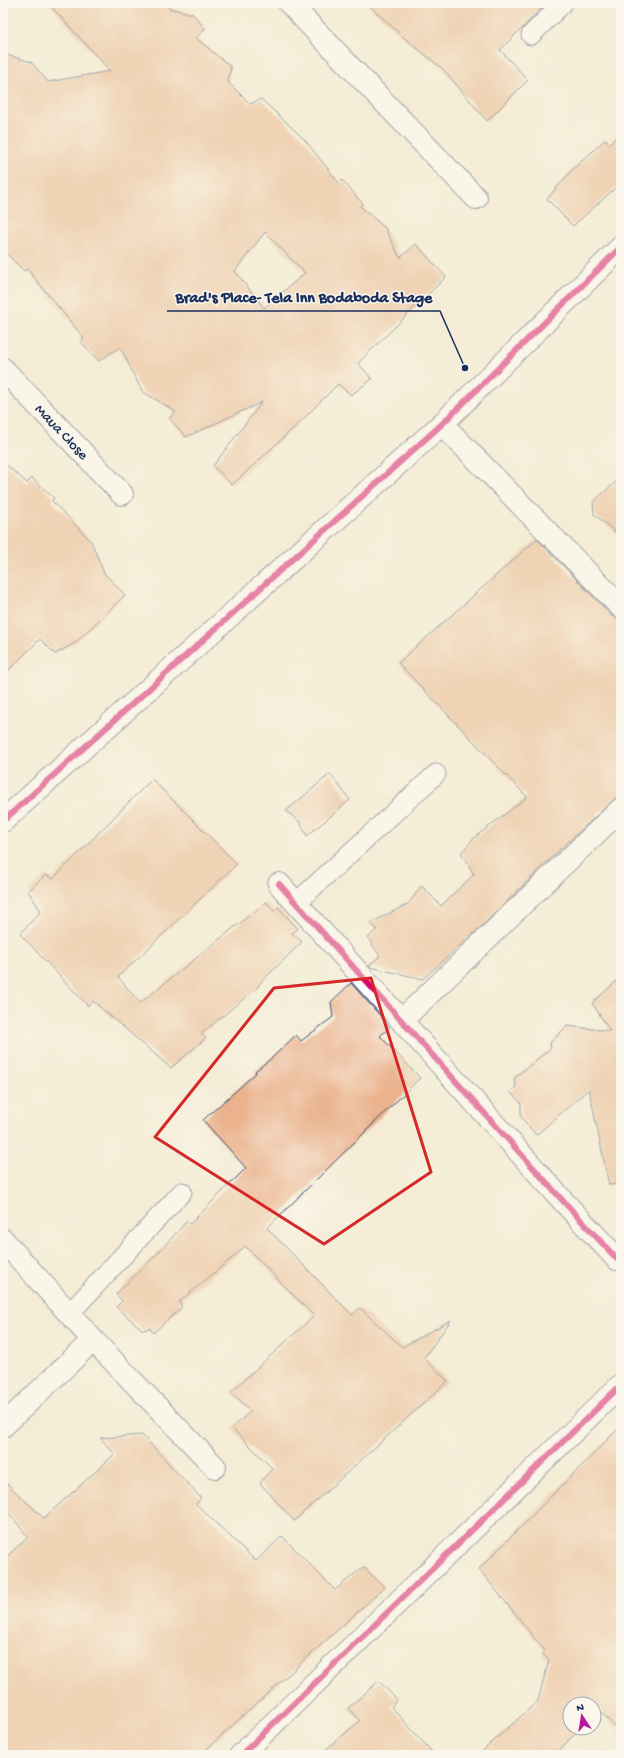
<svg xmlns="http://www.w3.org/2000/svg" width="624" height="1758" viewBox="0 0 624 1758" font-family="'Gochi Hand',sans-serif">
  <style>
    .building { fill: #eab28d; fill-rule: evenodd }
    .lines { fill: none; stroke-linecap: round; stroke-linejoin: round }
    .service-casing { stroke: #3c4b70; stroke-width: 21 }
    .minor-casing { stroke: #3c4b70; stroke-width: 24 }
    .tertiary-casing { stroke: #3c4b70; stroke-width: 24 }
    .service { stroke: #fff; stroke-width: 19 }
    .minor { stroke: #fff; stroke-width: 22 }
    .tertiary { stroke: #fff; stroke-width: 22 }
    .cycleway-casing { stroke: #fbf7ec; stroke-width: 8 }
    .cycleway { stroke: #d6006c; stroke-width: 6 }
    .marked { fill: none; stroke: #d62828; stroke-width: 3; stroke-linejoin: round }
    .labels { text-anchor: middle; stroke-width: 3; stroke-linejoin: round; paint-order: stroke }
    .street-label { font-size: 15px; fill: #1b2f5e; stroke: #fbf7ec }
    .leader { fill: none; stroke: #1b2f5e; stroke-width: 1.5 }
    .callout-dot { fill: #1b2f5e; stroke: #fbf7ec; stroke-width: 1.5 }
    .callout-label { font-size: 16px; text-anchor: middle; font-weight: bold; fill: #1b2f5e; stroke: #fbf7ec; stroke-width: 3; stroke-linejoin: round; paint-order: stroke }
  </style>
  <rect width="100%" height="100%" fill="#fbf7ec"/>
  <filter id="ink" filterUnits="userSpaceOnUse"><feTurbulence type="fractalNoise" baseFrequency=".025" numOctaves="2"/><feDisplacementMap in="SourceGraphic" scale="8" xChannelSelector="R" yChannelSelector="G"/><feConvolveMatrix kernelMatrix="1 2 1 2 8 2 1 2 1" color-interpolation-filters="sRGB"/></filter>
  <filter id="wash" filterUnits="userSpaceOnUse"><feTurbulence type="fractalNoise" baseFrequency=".012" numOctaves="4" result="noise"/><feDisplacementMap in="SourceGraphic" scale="16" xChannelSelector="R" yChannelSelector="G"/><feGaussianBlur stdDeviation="0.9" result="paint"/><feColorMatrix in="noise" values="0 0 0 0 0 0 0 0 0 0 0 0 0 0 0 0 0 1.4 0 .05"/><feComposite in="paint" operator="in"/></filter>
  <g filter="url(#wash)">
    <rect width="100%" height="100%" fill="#f4ecd6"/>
    <g id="blocks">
      <!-- building -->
      <path class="building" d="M 48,3 L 165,3 L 169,8 L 193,14 L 205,29 L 196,38 L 231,67 L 228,82 L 250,104 L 261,99 L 304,139 L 339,183 L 342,180 L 363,204 L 360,206 L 385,228 L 400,258 L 416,244 L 446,277 L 358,363 L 372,379 L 351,395 L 338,384 L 297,425 L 232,485 L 213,466 L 262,402 L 186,437 L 169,418 L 176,412 L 142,391 L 120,347 L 99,361 L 80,341 L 84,338 L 27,269 L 24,271 L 3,250 L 3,54 L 31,62 L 48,82 L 110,71 ZM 265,232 L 305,273 L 264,308 L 235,271 Z
        M 366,3 L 547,3 L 500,50 L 528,80 L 487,121 L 443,69 L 402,36 Z
        M 621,133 L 621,183 L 573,226 L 547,199 L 571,171 L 606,139 L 609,144 Z
        M 3,462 L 27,483 L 32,478 L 54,498 L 52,501 L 91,541 L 104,573 L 125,595 L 75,643 L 55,654 L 40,639 L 3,676 Z
        M 621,477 L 621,537 L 594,514 L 593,502 Z
        M 537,539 L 612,616 L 621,620 L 621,793 L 557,852 L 488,920 L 423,979 L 370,967 L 369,966 L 380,956 L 368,938 L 377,929 L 370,923 L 408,904 L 422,886 L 441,906 L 474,874 L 461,853 L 474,838 L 527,797 L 398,663 Z
        M 330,774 L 350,800 L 307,836 L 300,822 L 286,811 Z
        M 152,779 L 237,864 L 118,977 L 140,1003 L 266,902 L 274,911 L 278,907 L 298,929 L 292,933 L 302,942 L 258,985 L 259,986 L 201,1034 L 206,1038 L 171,1068 L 93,1001 L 88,1006 L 20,934 L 41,911 L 28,891 L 46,875 L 53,879 Z
        M 621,977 L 621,1184 L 609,1185 L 589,1089 L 536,1135 L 521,1117 L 521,1103 L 510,1092 L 516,1087 L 514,1078 L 551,1048 L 550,1043 L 567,1026 L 610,1031 L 592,1003 Z
        M 351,983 L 390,1027 L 380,1036 L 420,1078 L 267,1228 L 352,1315 L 360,1308 L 402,1347 L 451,1320 L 424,1358 L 448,1381 L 294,1521 L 260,1483 L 272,1468 L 232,1428 L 251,1411 L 231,1392 L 314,1316 L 245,1246 L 237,1254 L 179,1302 L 182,1307 L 153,1333 L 150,1328 L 143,1330 L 116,1307 L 122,1301 L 116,1294 L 158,1253 L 187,1221 L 190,1224 L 246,1168 L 203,1120 L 256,1073 L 255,1071 L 273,1057 L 296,1035 L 301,1041 L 333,1017 L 331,1002 Z
        M 621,1426 L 621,1733 L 598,1709 L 594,1713 L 594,1704 L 570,1704 L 570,1728 L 580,1728 L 555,1755 L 478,1755 L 538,1701 L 549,1660 L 542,1653 L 545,1651 L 479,1569 Z
        M 142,1435 L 201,1498 L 196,1504 L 256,1561 L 282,1536 L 335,1590 L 363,1567 L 385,1587 L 200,1755 L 3,1755 L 3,1560 L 28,1537 L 3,1506 L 3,1480 L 44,1518 L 115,1454 L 100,1438 Z
        M 379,1681 L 397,1700 L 391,1707 L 435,1755 L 319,1755 L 360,1721 L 348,1708 Z"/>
    </g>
  </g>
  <g filter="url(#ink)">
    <use href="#blocks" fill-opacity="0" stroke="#3c4b70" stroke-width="1"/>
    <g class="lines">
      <defs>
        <path id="service" d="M 531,35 L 563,3
          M 296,903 L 436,774
          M 69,1314 L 182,1192"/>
        <g id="minor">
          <path d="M 289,3 L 476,198"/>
          <path id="s1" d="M 3,369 L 122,494"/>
          <path d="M 442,424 L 621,607"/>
          <path d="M 279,884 L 564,1202 L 617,1259"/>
          <path d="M 402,1020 L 621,809"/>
          <path d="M 3,1240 L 93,1340 L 215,1467"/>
          <path d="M 3,1426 L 93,1340"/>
          <path d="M 241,1755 L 621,1385"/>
        </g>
        <path id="tertiary" d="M 3,821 L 442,424 L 621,247"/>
      </defs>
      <!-- service casing -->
      <use href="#service" class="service-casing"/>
      <!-- minor casing -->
      <use href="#minor" class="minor-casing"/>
      <!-- tertiary casing -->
      <use href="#tertiary" class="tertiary-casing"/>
      <!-- service -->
      <use href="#service" class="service"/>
      <!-- minor -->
      <use href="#minor" class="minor"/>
      <!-- tertiary -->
      <use href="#tertiary" class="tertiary"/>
      <defs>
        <path id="cycleway" d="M 3,821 L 442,424 L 621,247
          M 279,884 L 564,1202 L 617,1259
          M 241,1755 L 621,1385"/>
      </defs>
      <!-- cycleway casing -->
      <use href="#cycleway" class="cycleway-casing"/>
      <!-- cycleway -->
      <use href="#cycleway" class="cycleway"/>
    </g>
  </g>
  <!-- marked area -->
  <path d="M0 0H624V1758H0ZM 371,978 L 431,1172 L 324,1244 L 155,1137 L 274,988 Z" fill="#f4ecd6" fill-opacity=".55" fill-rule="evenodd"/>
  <path class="marked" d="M 371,978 L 431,1172 L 324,1244 L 155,1137 L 274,988 Z"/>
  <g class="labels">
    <!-- street labels -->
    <g class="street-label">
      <text dy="5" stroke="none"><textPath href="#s1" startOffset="86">Maua Close</textPath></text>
    </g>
  </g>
  <!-- callouts -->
  <path class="leader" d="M465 368L440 311H167"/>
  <circle class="callout-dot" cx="465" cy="368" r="4"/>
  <g class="callout-label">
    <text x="304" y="302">Brad's Place- Tela Inn Bodaboda Stage</text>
  </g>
  <!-- margin -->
  <rect width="624" height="1758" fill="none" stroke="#fbf7ec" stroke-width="16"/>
  <!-- north arrow -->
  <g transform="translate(582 1716) rotate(348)"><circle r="19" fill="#fbf7ec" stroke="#a1a7b3"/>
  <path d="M0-3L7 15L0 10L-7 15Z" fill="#b5179e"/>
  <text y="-6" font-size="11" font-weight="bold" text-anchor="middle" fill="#1b2f5e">N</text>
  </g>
</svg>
